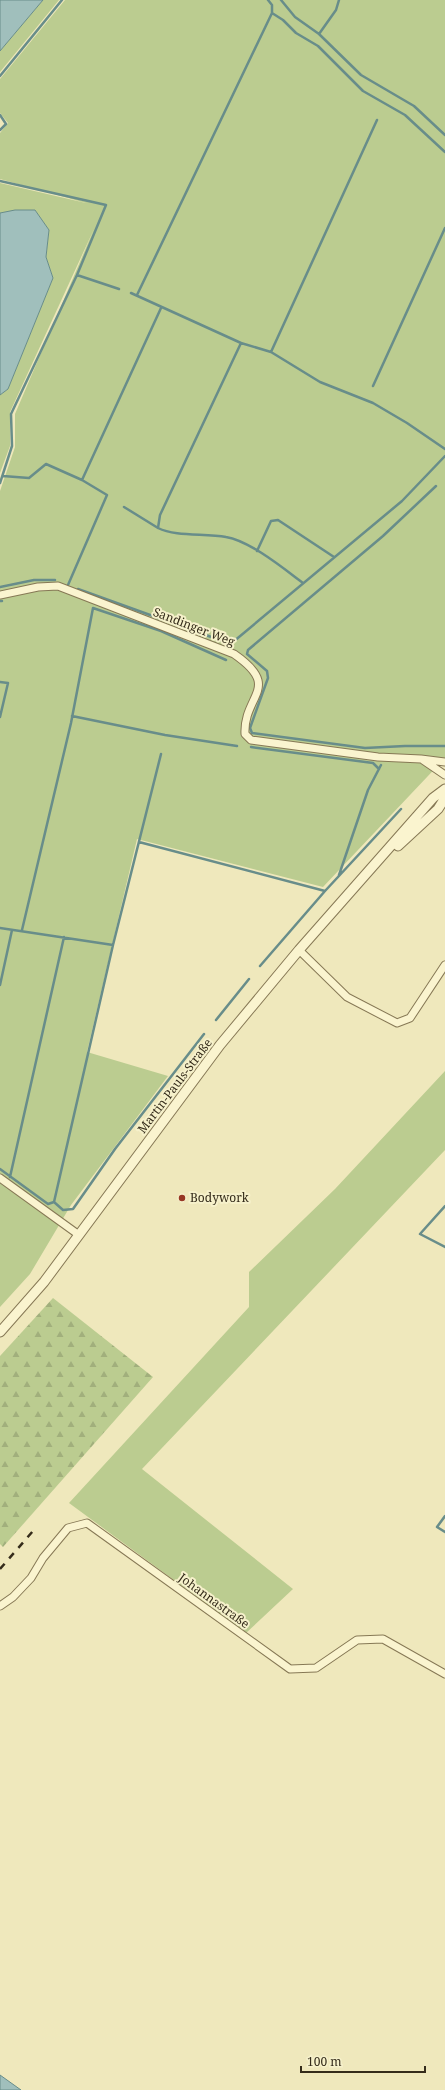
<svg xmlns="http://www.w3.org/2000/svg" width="445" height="2090" viewBox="0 0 445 2090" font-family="'Noto Serif',serif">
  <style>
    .grass { fill: #bbcc90 }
    .forest { fill: url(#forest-firs) }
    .water { fill: #a0bfbc; stroke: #688d8a }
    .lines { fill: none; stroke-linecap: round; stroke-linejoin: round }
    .stream { stroke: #688d8a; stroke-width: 2.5 }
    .minor-casing { stroke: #867855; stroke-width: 9 }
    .tertiary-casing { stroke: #867855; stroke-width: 11 }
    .minor { stroke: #faf4cf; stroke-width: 7 }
    .tertiary { stroke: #faf4cf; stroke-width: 9 }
    .rail { stroke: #352c1b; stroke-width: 2.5; stroke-dasharray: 7 7; stroke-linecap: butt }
    .poi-dot { fill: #973724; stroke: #f6f1cb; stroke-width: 1.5 }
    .labels { text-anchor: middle; stroke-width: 4; stroke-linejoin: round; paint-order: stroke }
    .street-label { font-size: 12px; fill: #352c1b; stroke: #f6f1cb }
    .poi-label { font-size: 12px; fill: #352c1b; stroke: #f6f1cb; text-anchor: start }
  </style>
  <defs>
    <pattern id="forest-firs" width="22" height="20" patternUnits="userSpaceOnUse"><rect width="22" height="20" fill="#bbcc90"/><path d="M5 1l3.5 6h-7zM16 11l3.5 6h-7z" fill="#a1af7c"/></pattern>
  </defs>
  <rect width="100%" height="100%" fill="#efe8bc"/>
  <!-- grass -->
  <path class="grass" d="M 43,0 L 59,0 L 0,72 L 0,51 Z
    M 65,0 L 445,0 L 445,758 L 323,887 L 137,839 L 87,1052 L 168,1076 L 71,1205 L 30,1274 L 0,1307 L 0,491 L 15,447 L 15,414 L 94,229 L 10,412 L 10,446 L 0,473 L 0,395 L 8,389 L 53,278 L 46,257 L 49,230 L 35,210 L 0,213 L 0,183 L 86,203 L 0,179 L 0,133 L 8,123 L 0,113 L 0,79 Z
    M 445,1071 L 445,1150 L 142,1469 L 293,1589 L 246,1633 L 69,1503 L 249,1307 L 249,1272 L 335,1189 Z"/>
  <!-- forest -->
  <path class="forest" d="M 53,1298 L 153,1377 L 3,1547 L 0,1544 L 0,1356 Z"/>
  <!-- water -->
  <path class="water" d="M 0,0 L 43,0 L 0,51 Z
    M 15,210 L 35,210 L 49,230 L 46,257 L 53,278 L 8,389 L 0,395 L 0,213 Z
    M 0,2075 L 21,2090 L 0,2090 Z"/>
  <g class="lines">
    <!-- stream -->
    <path class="stream" d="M 281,0 L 295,17 L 319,34 L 361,75 L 414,106 L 445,135
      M 272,13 L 283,20 L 296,33 L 318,46 L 363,91 L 405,115 L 445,152
      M 319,34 L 336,10 L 339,0
      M 0,76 L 62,0
      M 0,115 L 6,124 L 0,130
      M 0,181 L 106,205 L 77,275 L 11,414 L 12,446 L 0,483
      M 77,275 L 119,289
      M 131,293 L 241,343 L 271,352 L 320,382 L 373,403 L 407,423 L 445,449
      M 137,295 L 272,13 L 272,5 L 268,0
      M 241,343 L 160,515 L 158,528 C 176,537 205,533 226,537 C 250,541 283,568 303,583
      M 271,352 L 377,120
      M 373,386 L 445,228
      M 3,476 L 29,478 L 46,464 L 82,480 L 107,495 L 68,585
      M 82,480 L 161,308
      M 436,486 L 383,536 L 248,650 L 247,654 L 267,671 L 268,678 L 250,728 L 252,733 L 365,748 L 405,746 L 445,746
      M 124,507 L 158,528
      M 257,551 L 271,521 L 278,520 L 334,557
      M 0,587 L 34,580 L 55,580
      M 78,589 L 214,638 L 229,643 L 233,642 L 402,501 L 445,456
      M 0,601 L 2,601
      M 0,682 L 8,683 L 0,717
      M 72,716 L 165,735 L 237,746
      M 251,747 L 373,763 L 379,769
      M 161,754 L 113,945 L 54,1202 L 63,1210 L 73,1209 L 115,1149 L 204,1034
      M 139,842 L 325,891
      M 339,875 L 368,790 L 381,765
      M 0,928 L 113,945
      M 22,930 L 71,723 L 93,608 L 161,631 L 226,660
      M 260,966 L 325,891 L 401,809
      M 0,985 L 12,930
      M 216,1020 L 249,979
      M 0,1169 L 48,1204 L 54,1202
      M 10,1177 L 64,937
      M 445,1206 L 420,1234 L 445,1247
      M 445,1516 L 437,1527 L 445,1532"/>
    <defs>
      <path id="minor" d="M 0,595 L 38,587 L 58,586 L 234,654 C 283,688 243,695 245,734 L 251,740 L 378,757 L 421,759 L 445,762
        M 423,760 L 445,775
        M 299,950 L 347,997 L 397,1023 L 410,1018 L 445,965
        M 0,1178 L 79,1235
        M 0,1606 L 13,1597 L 31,1578 L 43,1558 L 68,1528 L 87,1523 L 290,1669 L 316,1668 L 357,1640 L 383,1639 L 445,1674"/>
      <path id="tertiary" d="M 398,846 L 438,809 L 445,798
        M 0,1332 L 44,1282 L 220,1045 L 299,950 L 433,798 L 445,789"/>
    </defs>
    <!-- minor casing -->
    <use href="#minor" class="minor-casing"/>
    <!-- tertiary casing -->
    <use href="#tertiary" class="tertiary-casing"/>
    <!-- minor -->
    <use href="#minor" class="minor"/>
    <!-- tertiary -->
    <use href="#tertiary" class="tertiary"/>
    <!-- rail -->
    <path class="rail" d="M 0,1569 L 33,1531"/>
  </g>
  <!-- markers -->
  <circle class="poi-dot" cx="182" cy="1198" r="4"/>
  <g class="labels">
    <!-- street labels -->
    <g class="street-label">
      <text transform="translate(194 627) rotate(21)" y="4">Sandinger Weg</text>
      <text transform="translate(175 1086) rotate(-53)" y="4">Martin-Pauls-Straße</text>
      <text transform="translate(214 1601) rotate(36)" y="4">Johannastraße</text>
    </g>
    <!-- poi labels -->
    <g class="poi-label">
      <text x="190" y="1202">Bodywork</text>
    </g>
  </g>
  <!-- scale -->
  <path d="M301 2066v6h124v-6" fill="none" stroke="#352c1b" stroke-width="2"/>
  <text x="307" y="2066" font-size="12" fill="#352c1b" stroke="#f6f1cb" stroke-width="3" paint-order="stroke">100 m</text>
</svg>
